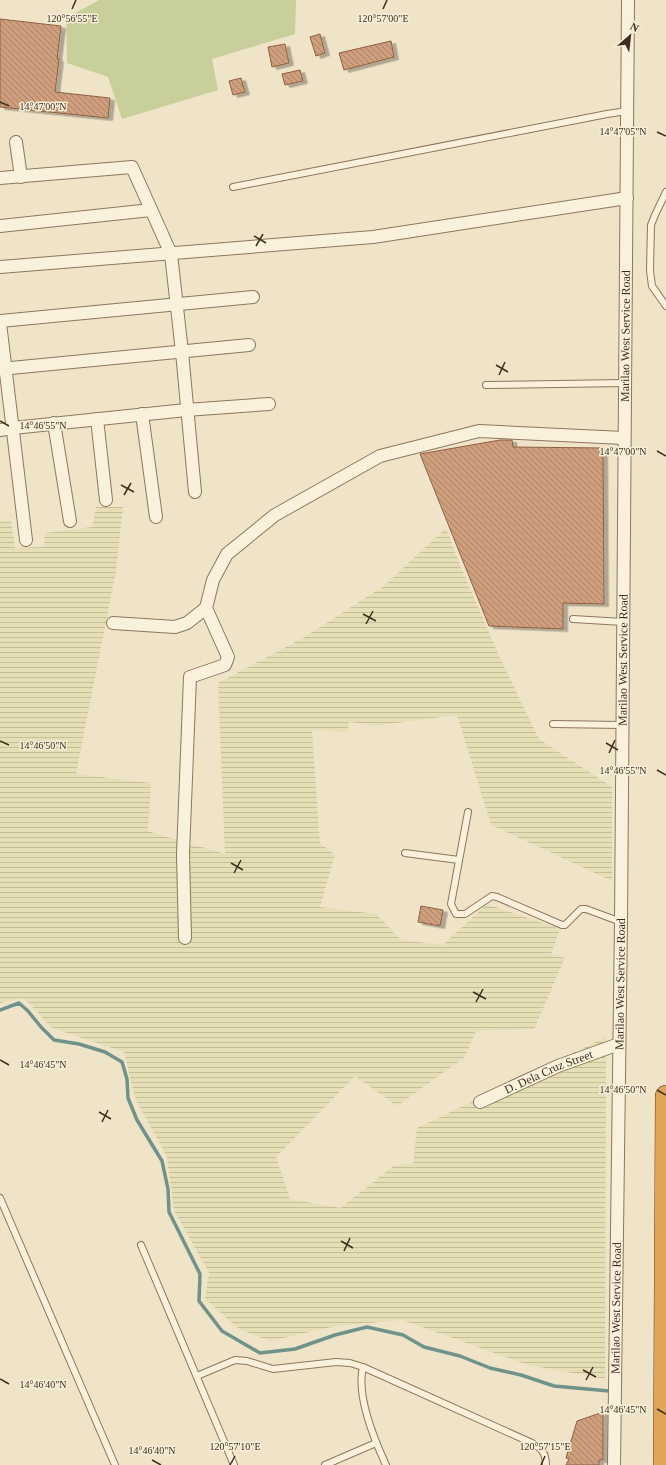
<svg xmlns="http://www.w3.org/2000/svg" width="666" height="1465" viewBox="0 0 666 1465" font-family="'Times New Roman',serif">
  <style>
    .farmland { fill: url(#farmland-rules) }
    .grass { fill: #c9cf9b }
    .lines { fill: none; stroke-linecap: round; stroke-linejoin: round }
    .stream { stroke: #6f938a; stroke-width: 3.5 }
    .building { fill: url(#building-back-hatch); stroke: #8d5f41; filter: url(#shadow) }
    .service-casing { stroke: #8d765c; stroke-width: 8 }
    .minor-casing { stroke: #8d765c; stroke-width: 14 }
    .motorway-casing { stroke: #5b4430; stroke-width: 22 }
    .service { stroke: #faf1dc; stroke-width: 6 }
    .minor { stroke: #faf1dc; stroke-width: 12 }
    .motorway { stroke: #e0a458; stroke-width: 21 }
    .ticks { fill: none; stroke: #3d2e20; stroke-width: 1.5 }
    .labels { text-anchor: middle; stroke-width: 3; stroke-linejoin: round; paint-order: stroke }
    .street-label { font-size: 12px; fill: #3d2e20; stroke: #f7eed8 }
    .ticks-label { font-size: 10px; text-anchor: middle; fill: #3d2e20; stroke: #f7eed8; stroke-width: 3; stroke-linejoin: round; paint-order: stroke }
  </style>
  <defs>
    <pattern id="farmland-rules" width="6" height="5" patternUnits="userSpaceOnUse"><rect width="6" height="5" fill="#e6deb5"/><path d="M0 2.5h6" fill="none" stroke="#c6bf9b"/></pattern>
    <pattern id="building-back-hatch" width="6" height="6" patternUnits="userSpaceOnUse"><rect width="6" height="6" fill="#cf9f7d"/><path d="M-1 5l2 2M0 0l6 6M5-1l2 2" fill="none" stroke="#a98266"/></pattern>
    <filter id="shadow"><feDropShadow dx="4.5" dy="2.5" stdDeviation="0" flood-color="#0004"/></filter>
  </defs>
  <rect width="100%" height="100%" fill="#f0e4c8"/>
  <!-- farmland -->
  <path class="farmland" d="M 96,507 L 123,507 L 116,571 L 76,774 L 151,783 L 148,831 L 225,854 L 218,683 L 303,638 L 384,586 L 446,528 L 459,563 L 500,658 L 539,739 L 612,787 L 612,881 L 491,825 L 457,715 L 374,726 L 368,724 L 349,722 L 348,732 L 312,730 L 320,843 L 335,855 L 320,907 L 376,914 L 401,940 L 443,945 L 487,904 L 560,929 L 551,954 L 565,958 L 534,1029 L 476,1031 L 465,1057 L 397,1106 L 355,1076 L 276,1157 L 290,1199 L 340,1208 L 395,1165 L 413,1164 L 417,1128 L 606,1037 L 605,1379 L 528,1365 L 402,1320 L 336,1326 L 270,1341 L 239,1329 L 205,1299 L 209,1273 L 174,1210 L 167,1157 L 135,1098 L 124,1052 L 52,1028 L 24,998 L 0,1003 L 0,522 L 11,521 L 15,548 L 44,547 L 45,533 L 92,527 Z"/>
  <!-- grass -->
  <path class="grass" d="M 99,0 L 296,0 L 295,34 L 212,59 L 218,90 L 122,119 L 108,77 L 67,63 L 66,18 Z"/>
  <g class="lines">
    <!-- stream -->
    <path class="stream" d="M 0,1010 L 19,1003 L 28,1011 L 41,1027 L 54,1040 L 79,1044 L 105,1052 L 122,1062 L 127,1079 L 128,1098 L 137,1120 L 162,1161 L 168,1189 L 169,1212 L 200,1274 L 199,1301 L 222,1331 L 260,1353 L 295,1349 L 335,1335 L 367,1327 L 403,1335 L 424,1347 L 460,1356 L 490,1368 L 521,1375 L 554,1386 L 609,1391"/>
  </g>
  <!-- building -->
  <path class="building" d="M 0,19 L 61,26 L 57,59 L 59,59 L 55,92 L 110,98 L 108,118 L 0,107 Z
    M 320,34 L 325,53 L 316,56 L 310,37 Z
    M 391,41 L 394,57 L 344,70 L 339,53 Z
    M 285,44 L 289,63 L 272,67 L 268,47 Z
    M 300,70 L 303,81 L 285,85 L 282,74 Z
    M 241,78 L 245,92 L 233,95 L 229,81 Z
    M 500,440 L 512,440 L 513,447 L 603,448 L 604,604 L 563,603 L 563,629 L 489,626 L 420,454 Z
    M 421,906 L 443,910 L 440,926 L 418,922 Z
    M 603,1412 L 603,1460 L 599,1460 L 599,1465 L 566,1465 L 569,1459 L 566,1458 L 577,1421 Z"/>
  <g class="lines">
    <defs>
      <path id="service" d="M 233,187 L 607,114 L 627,111
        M 666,192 L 655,215 L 651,225 L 650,271 L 652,286 L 666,306
        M 486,385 L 625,383
        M 573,619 L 623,622
        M 553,724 L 623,725
        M 468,812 L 451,904 L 456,914 L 465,914 L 492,896 L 497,897 L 562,925 L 565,925 L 581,909 L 586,909 L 621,922
        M 405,853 L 459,860
        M 0,1198 L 115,1465
        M 141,1245 L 234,1465
        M 363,1367 C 356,1395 374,1439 386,1465
        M 197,1376 L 235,1360 L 247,1361 L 273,1369 L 336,1362 L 350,1363 L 363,1367 L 532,1443 C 542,1448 546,1454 546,1465
        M 325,1465 L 376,1443"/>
      <g id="minor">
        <path d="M 16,142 L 21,177"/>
        <path d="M 0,178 L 132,167 L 171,254 L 182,352 L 195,492"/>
        <path d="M 0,226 L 151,210"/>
        <path d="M 0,267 L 373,237 L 627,198"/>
        <path d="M 0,321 L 253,297"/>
        <path d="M 0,323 L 26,540"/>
        <path d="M 0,369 L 249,345"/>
        <path d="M 142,414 L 156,517"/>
        <path d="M 97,419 L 106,500"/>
        <path d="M 54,423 L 70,521"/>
        <path d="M 0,430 L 13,428 L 186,410 L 269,404"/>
        <path d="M 113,623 L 175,627 L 187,623 L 206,608"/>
        <path d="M 185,938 L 183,854 L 190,677 L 225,665 L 228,657 L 206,608 L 213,580 L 227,554 L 275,515 L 380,456 L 479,431 L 624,438"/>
        <path id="s1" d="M 480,1102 L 558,1066 L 619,1044"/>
        <path id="s2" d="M 614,1465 L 621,922 L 628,0"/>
      </g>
      <path id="motorway" d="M 664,1465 L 666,1096"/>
    </defs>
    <!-- service casing -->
    <use href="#service" class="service-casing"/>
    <!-- minor casing -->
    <use href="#minor" class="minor-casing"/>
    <!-- motorway casing -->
    <use href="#motorway" class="motorway-casing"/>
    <!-- service -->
    <use href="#service" class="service"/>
    <!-- minor -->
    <use href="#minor" class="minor"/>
    <!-- motorway -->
    <use href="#motorway" class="motorway"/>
  </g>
  <!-- ticks -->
  <path class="ticks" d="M 72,9 L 76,0M 383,9 L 387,0M 0,102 L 9,106M 657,132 L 666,136M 254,236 L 266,243M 256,246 L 263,234M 496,365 L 508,372M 499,375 L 505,362M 0,421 L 9,426M 657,451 L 666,456M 121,485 L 134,492M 124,495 L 131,483M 363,614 L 376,621M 366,624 L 373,611M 0,741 L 9,745M 606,743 L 618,750M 609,753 L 615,740M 657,770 L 666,775M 231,863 L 243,870M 234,873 L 241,860M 473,992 L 486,999M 476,1002 L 483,989M 0,1060 L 9,1065M 657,1090 L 666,1095M 99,1112 L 111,1119M 102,1122 L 108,1110M 341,1241 L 353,1248M 344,1251 L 350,1238M 583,1370 L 596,1377M 0,1379 L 9,1384M 586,1380 L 593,1367M 657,1409 L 666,1414M 152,1460 L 161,1465M 230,1465 L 235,1456M 541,1465 L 545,1456"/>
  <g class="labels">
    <!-- street labels -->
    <g class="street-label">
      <text dy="4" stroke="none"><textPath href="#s2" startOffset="1129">Marilao West Service Road</textPath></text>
      <text dy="4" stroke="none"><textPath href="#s2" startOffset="805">Marilao West Service Road</textPath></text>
      <text dy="4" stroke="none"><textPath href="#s2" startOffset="481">Marilao West Service Road</textPath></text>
      <text dy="4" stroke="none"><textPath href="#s1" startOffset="75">D. Dela Cruz Street</textPath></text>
      <text dy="4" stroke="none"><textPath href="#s2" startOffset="157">Marilao West Service Road</textPath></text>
    </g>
  </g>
  <g class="ticks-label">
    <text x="72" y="22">120°56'55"E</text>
    <text x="383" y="22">120°57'00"E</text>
    <text x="43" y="110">14°47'00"N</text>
    <text x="623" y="135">14°47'05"N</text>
    <text x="43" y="429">14°46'55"N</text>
    <text x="623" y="455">14°47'00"N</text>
    <text x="43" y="749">14°46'50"N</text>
    <text x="623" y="774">14°46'55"N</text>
    <text x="43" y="1068">14°46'45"N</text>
    <text x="623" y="1093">14°46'50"N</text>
    <text x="43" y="1388">14°46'40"N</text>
    <text x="623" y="1413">14°46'45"N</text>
    <text x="235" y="1450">120°57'10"E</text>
    <text x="545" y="1450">120°57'15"E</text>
    <text x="152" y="1454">14°46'40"N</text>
  </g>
  <!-- north arrow -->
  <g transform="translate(630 36) rotate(28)" stroke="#f7eed8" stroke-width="3" paint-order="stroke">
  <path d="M0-3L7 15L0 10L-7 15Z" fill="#3d2e20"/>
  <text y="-6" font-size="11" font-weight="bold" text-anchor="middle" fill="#3d2e20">N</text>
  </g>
</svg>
